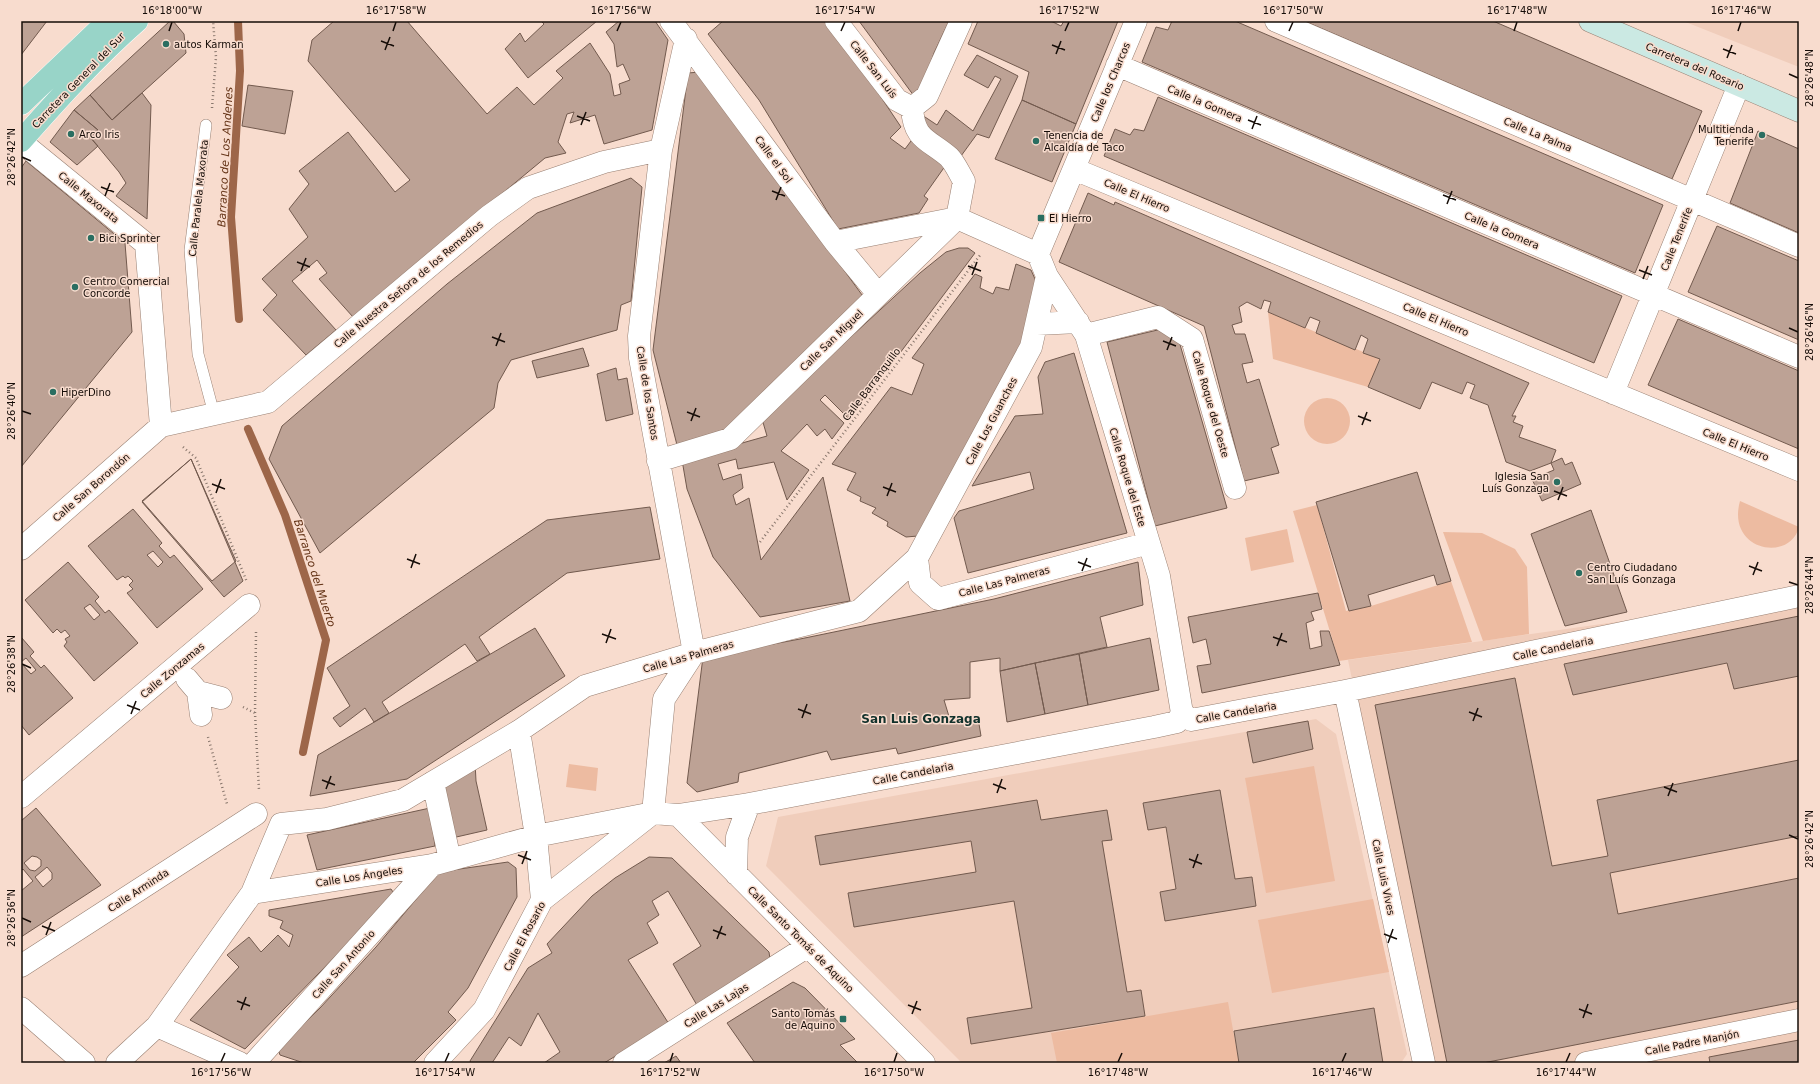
<svg xmlns="http://www.w3.org/2000/svg" width="1820" height="1084" viewBox="0 0 1820 1084" font-family="'DejaVu Sans',sans-serif">
  <style>
    .built { fill: #f0cdbb }
    .green { fill: #edbba1 }
    .lines { fill: none; stroke-linecap: round; stroke-linejoin: round }
    .stream { stroke: #9d6649; stroke-width: 8 }
    .building { fill: #bda295; stroke: #725a4e; fill-rule: evenodd }
    .lane-casing { stroke: #998073; stroke-width: 12 }
    .street-casing { stroke: #998073; stroke-width: 23 }
    .secondary-casing { stroke: #998073; stroke-width: 23 }
    .primary-casing { stroke: #fff; stroke-width: 23 }
    .path { stroke: #89776d; stroke-width: 2.5; stroke-dasharray: 1 3; stroke-linecap: butt }
    .lane { stroke: #fff; stroke-width: 11 }
    .street { stroke: #fff; stroke-width: 22 }
    .secondary { stroke: #cbe9e3; stroke-width: 22 }
    .primary { stroke: #98d4c8; stroke-width: 22 }
    .ticks { fill: none; stroke: #150c07; stroke-width: 1.5 }
    .poi-dot { fill: #2a6e61; stroke: #f8dcce; stroke-width: 1.5 }
    .labels { text-anchor: middle; stroke-width: 3; stroke-linejoin: round; paint-order: stroke }
    .poi-label { font-size: 10px; fill: #150c07; stroke: #f8dcce; text-anchor: start }
    .street-label { font-size: 10px; fill: #150c07; stroke: #f8dcce }
    .water-label { font-size: 11px; font-style: italic; fill: #633215; stroke: #f8dcce }
    .quarter-label { font-size: 12px; font-weight: bold; fill: #11312b; stroke: #f8dcce }
    .neatline { fill: none; stroke: #150c07; stroke-width: 1.5 }
    .ticks-label { font-size: 10px; text-anchor: middle; fill: #150c07 }
  </style>
  <rect width="100%" height="100%" fill="#f8dcce"/>
  <!-- built -->
  <path class="built" d="M 1683,21 L 1799,21 L 1799,67 Z
    M 1799,596 L 1799,1063 L 1431,1063 L 1348,660 Z
    M 1316,719 L 1336,734 L 1407,1054 L 1401,1063 L 962,1063 L 766,866 L 778,817 Z"/>
  <!-- green -->
  <path class="green" d="M 1268,312 L 1380,359 L 1368,387 L 1273,359 Z
    M1304 421a23 23 0 1 1 46 0a23 23 0 1 1-46 0Z
    M 1740,501 L 1799,527 C 1790,563 1726,551 1740,501 Z
    M 1317,505 L 1346,611 L 1371,606 L 1451,581 L 1472,642 L 1339,661 L 1293,511 Z
    M 1287,529 L 1294,562 L 1251,571 L 1245,538 Z
    M 1443,532 L 1482,533 L 1515,549 L 1527,567 L 1529,634 L 1483,641 Z
    M 569,764 L 598,768 L 596,791 L 566,787 Z
    M 1314,766 L 1335,881 L 1266,893 L 1245,778 Z
    M 1373,899 L 1389,972 L 1272,993 L 1258,920 Z
    M 1228,1002 L 1239,1063 L 1057,1063 L 1051,1033 Z"/>
  <g class="lines">
    <!-- stream -->
    <path class="stream" d="M 238,21 L 240,71 L 231,217 L 239,319
      M 248,429 L 285,515 L 326,640 L 303,752"/>
  </g>
  <!-- building -->
  <path class="building" d="M 21,21 L 47,21 L 21,55 Z
    M 170,21 L 173,21 L 184,34 L 186,53 L 112,120 L 90,95 Z
    M 334,21 L 407,21 L 487,114 L 517,87 L 534,105 L 563,78 L 556,71 L 590,43 L 610,74 L 614,96 L 621,94 L 619,84 L 630,80 L 623,64 L 617,67 L 614,44 L 606,32 L 619,21 L 655,21 L 668,40 L 652,130 L 604,144 L 595,115 L 570,123 L 574,112 L 567,114 L 558,142 L 566,153 L 545,158 L 353,317 L 319,279 L 327,273 L 317,260 L 292,281 L 336,330 L 306,355 L 263,310 L 277,295 L 262,279 L 308,237 L 289,209 L 309,184 L 299,171 L 348,132 L 395,192 L 410,180 L 308,61 L 312,40 Z
    M 541,21 L 597,21 L 528,78 L 505,49 L 520,33 L 525,42 L 544,24 Z
    M 723,21 L 830,21 L 901,127 L 890,138 L 905,149 L 914,137 L 948,162 L 924,196 L 928,199 L 919,213 L 838,229 L 759,100 L 708,34 Z
    M 859,21 L 949,21 L 934,53 L 920,95 L 914,96 Z
    M 978,21 L 1051,21 L 1061,26 L 1064,21 L 1118,21 L 1076,124 L 1022,100 L 1029,72 L 968,44 Z
    M 1172,21 L 1235,21 L 1663,205 L 1635,273 L 1142,62 L 1156,27 L 1168,30 Z
    M 1304,21 L 1493,21 L 1702,111 L 1672,179 Z
    M 977,55 L 1018,76 L 989,138 L 977,134 L 961,156 L 920,121 L 922,115 L 937,125 L 946,110 L 973,131 L 1001,79 L 995,76 L 988,88 L 964,75 Z
    M 700,72 L 865,299 L 723,434 L 678,449 L 653,350 L 688,73 Z
    M 248,85 L 293,91 L 285,134 L 242,126 Z
    M 142,93 L 151,105 L 147,219 L 116,196 L 126,183 L 119,172 L 90,137 L 98,130 L 74,110 L 90,95 L 112,120 Z
    M 1158,97 L 1622,296 L 1594,363 L 1104,156 L 1115,129 L 1130,135 L 1134,129 L 1144,131 Z
    M 1022,100 L 1076,124 L 1052,182 L 995,159 Z
    M 74,110 L 98,130 L 90,137 L 98,146 L 77,165 L 50,142 Z
    M 1758,131 L 1799,149 L 1799,233 L 1730,203 Z
    M 26,161 L 125,243 L 132,332 L 21,467 L 21,168 Z
    M 631,178 L 642,187 L 631,301 L 621,305 L 617,330 L 511,360 L 498,383 L 494,408 L 320,553 L 269,459 L 282,426 L 447,284 L 537,213 Z
    M 1088,193 L 1114,205 L 1115,202 L 1529,383 L 1512,416 L 1516,416 L 1513,422 L 1523,426 L 1519,437 L 1556,450 L 1551,463 L 1530,471 L 1506,462 L 1488,405 L 1470,398 L 1475,385 L 1467,382 L 1462,394 L 1432,382 L 1420,409 L 1368,387 L 1380,359 L 1363,353 L 1368,339 L 1361,335 L 1355,350 L 1316,333 L 1320,321 L 1310,317 L 1305,328 L 1268,312 L 1271,302 L 1264,300 L 1261,309 L 1247,302 L 1239,307 L 1242,322 L 1232,325 L 1235,334 L 1245,334 L 1253,362 L 1242,364 L 1247,383 L 1259,379 L 1279,445 L 1271,448 L 1279,473 L 1244,481 L 1204,326 L 1059,262 Z
    M 1717,226 L 1799,261 L 1799,340 L 1688,292 Z
    M 959,248 L 968,248 L 975,253 L 888,369 L 884,364 L 867,384 L 871,389 L 848,418 L 825,395 L 820,400 L 844,423 L 832,439 L 825,429 L 817,436 L 807,424 L 781,451 L 809,470 L 787,500 L 774,462 L 738,469 L 736,459 L 718,464 L 723,480 L 741,474 L 743,488 L 733,495 L 736,505 L 749,498 L 761,560 L 823,477 L 850,601 L 760,617 L 713,557 L 687,489 L 682,460 L 767,436 L 762,419 L 920,273 L 946,252 Z
    M 1016,264 L 1031,270 L 1039,288 L 1020,352 L 918,536 L 906,537 L 887,526 L 888,522 L 872,513 L 876,508 L 860,501 L 861,497 L 847,490 L 856,473 L 832,464 L 891,387 L 912,395 L 924,364 L 912,358 L 975,274 L 982,277 L 980,288 L 993,294 L 996,287 L 1009,290 Z
    M 1678,319 L 1799,371 L 1799,449 L 1648,385 Z
    M 1166,328 L 1177,334 L 1227,508 L 1155,526 L 1107,342 Z
    M 583,348 L 589,366 L 537,378 L 532,361 Z
    M 1074,353 L 1127,533 L 968,573 L 954,518 L 959,511 L 1034,489 L 1030,472 L 972,486 L 1015,416 L 1043,414 L 1038,377 L 1045,362 Z
    M 616,368 L 618,380 L 627,378 L 633,414 L 606,421 L 597,374 Z
    M 1562,458 L 1565,465 L 1572,462 L 1581,484 L 1542,501 L 1532,479 L 1554,470 L 1551,463 Z
    M 191,459 L 243,581 L 224,597 L 142,502 Z
    M 191,459 L 236,561 L 212,581 L 142,501 Z
    M 1417,472 L 1451,581 L 1437,585 L 1434,575 L 1368,595 L 1371,606 L 1349,611 L 1316,502 Z
    M 650,507 L 660,559 L 567,573 L 479,637 L 490,654 L 477,661 L 465,644 L 382,702 L 389,713 L 374,722 L 365,708 L 340,727 L 333,718 L 350,706 L 327,668 L 547,520 Z
    M 133,509 L 162,543 L 159,546 L 170,558 L 174,555 L 203,589 L 157,628 L 127,593 L 133,589 L 129,585 L 133,581 L 128,576 L 125,578 L 123,576 L 117,580 L 88,546 ZM 153,551 L 163,562 L 158,567 L 147,555 Z
    M 1591,510 L 1627,612 L 1565,626 L 1531,534 Z
    M 68,562 L 99,597 L 95,601 L 105,613 L 109,610 L 138,643 L 94,681 L 64,646 L 67,642 L 65,639 L 70,636 L 65,630 L 61,633 L 57,629 L 53,633 L 25,600 ZM 90,604 L 100,615 L 94,620 L 84,608 Z
    M 1138,562 L 1143,605 L 1100,617 L 1107,647 L 1000,671 L 1000,658 L 970,662 L 970,698 L 944,700 L 951,723 L 978,718 L 981,736 L 898,754 L 896,748 L 831,760 L 827,751 L 739,773 L 738,782 L 697,792 L 687,783 L 703,657 L 800,639 L 994,599 Z
    M 1318,593 L 1322,609 L 1311,612 L 1314,620 L 1306,623 L 1310,649 L 1322,646 L 1320,631 L 1329,631 L 1340,665 L 1202,693 L 1197,666 L 1211,664 L 1206,639 L 1193,643 L 1188,617 Z
    M 1799,616 L 1799,676 L 1734,689 L 1727,663 L 1573,695 L 1564,664 Z
    M 535,628 L 565,676 L 407,779 L 310,796 L 318,755 Z
    M 21,637 L 34,652 L 30,656 L 41,668 L 44,665 L 73,698 L 29,735 L 21,725 L 21,663 L 31,674 L 36,670 L 26,658 L 21,662 Z
    M 1150,638 L 1159,690 L 1088,705 L 1079,654 Z
    M 1079,654 L 1088,705 L 1045,714 L 1035,663 Z
    M 1035,663 L 1045,714 L 1007,722 L 1000,671 Z
    M 1515,678 L 1552,866 L 1608,856 L 1597,800 L 1799,760 L 1799,836 L 1610,873 L 1618,914 L 1799,878 L 1799,1001 L 1483,1063 L 1447,1063 L 1375,705 Z
    M 1308,721 L 1313,749 L 1253,763 L 1247,732 Z
    M 475,762 L 476,781 L 487,830 L 452,838 L 442,784 Z
    M 1220,790 L 1235,879 L 1252,877 L 1256,906 L 1165,921 L 1160,892 L 1176,889 L 1166,827 L 1148,830 L 1143,803 Z
    M 1037,800 L 1041,820 L 1107,810 L 1112,840 L 1102,841 L 1127,992 L 1141,990 L 1145,1016 L 971,1044 L 967,1018 L 1032,1008 L 1014,901 L 854,927 L 848,893 L 976,872 L 971,841 L 820,865 L 815,836 Z
    M 36,808 L 101,885 L 21,937 L 21,891 L 33,881 L 23,869 L 21,871 L 21,821 ZM 32,856 L 37,857 L 41,860 L 41,866 L 35,871 L 30,870 L 24,863 ZM 47,867 L 52,873 L 52,879 L 43,887 L 35,877 Z
    M 430,808 L 435,846 L 317,870 L 307,835 Z
    M 649,857 L 672,858 L 769,952 L 770,959 L 698,1007 L 673,964 L 701,946 L 668,891 L 652,901 L 659,915 L 647,923 L 658,943 L 628,960 L 669,1024 L 604,1063 L 544,1063 L 560,1052 L 538,1013 L 521,1046 L 509,1037 L 492,1063 L 471,1063 L 470,1061 L 528,968 L 552,953 L 547,944 L 592,896 L 615,878 Z
    M 508,862 L 516,868 L 517,897 L 468,988 L 448,1012 L 456,1020 L 413,1063 L 304,1063 L 280,1055 L 278,1049 L 320,1008 L 376,947 L 439,872 Z
    M 391,889 L 395,895 L 245,1049 L 190,1020 L 239,967 L 227,955 L 249,937 L 261,952 L 278,935 L 289,947 L 293,935 L 280,928 L 283,921 L 269,916 L 269,910 Z
    M 793,982 L 805,988 L 855,1039 L 840,1045 L 858,1063 L 755,1063 L 727,1023 Z
    M 1374,1008 L 1383,1063 L 1239,1063 L 1234,1031 Z
    M 1799,1040 L 1799,1063 L 1710,1063 L 1709,1057 Z
    M 676,1056 L 681,1063 L 664,1063 Z"/>
  <g class="lines">
    <defs>
      <path id="lane" d="M 206,125 L 190,250 L 198,354 L 214,414"/>
      <path id="street" d="M 671,21 L 835,242 L 878,294
        M 836,21 L 897,100 L 912,108
        M 1276,21 L 1799,246
        M 686,39 L 661,150 L 639,336 L 640,358 L 694,653
        M 1117,65 L 1799,357
        M 912,108 C 914,140 928,139 949,157 C 955,163 959,173 964,181 L 957,218
        M 912,108 L 927,96 L 961,21
        M 21,142 L 146,244 L 161,426
        M 1074,169 L 1799,470
        M 957,218 L 1038,254
        M 835,242 L 957,218
        M 1038,254 L 1047,276 L 1086,335 L 1159,576 L 1182,713
        M 1038,254 L 1136,21
        M 1037,324 L 1078,322
        M 1086,335 L 1158,317 L 1192,339 L 1235,488
        M 1613,393 L 1739,85
        M 658,461 L 730,439 L 957,218
        M 21,549 L 161,426 L 268,402 L 489,216 L 528,188 L 604,162 L 661,150
        M 917,558 L 920,583 L 938,599 L 1149,543
        M 187,679 L 198,692 L 221,698
        M 1345,691 L 1424,1063
        M 198,692 L 201,715
        M 1182,713 L 1191,720 L 1345,691 L 1799,596
        M 519,731 L 536,836 L 542,900
        M 433,782 L 450,860
        M 21,797 L 249,605
        M 653,813 L 664,699 L 694,653
        M 678,815 L 924,1063
        M 736,874 L 737,837 L 749,804
        M 252,893 L 281,824 L 327,819 L 403,800 L 519,731 L 585,686 L 694,653 L 859,611 L 917,558 L 1031,347 L 1047,276
        M 21,966 L 256,814
        M 21,1008 L 84,1063
        M 157,1026 L 240,1063
        M 117,1063 L 157,1026 L 252,893 L 432,865 L 536,836 L 653,813 L 678,815 L 749,804 L 1154,727 L 1177,722 L 1182,713
        M 254,1063 L 432,865
        M 435,1063 L 484,1010 L 542,900 L 649,816
        M 624,1063 L 808,946
        M 1586,1063 L 1799,1020"/>
      <path id="secondary" d="M 1590,21 L 1799,111"/>
      <path id="primary" d="M 21,104 L 108,21
        M 21,141 C 58,99 95,58 137,21"/>
    </defs>
    <!-- lane casing -->
    <use href="#lane" class="lane-casing"/>
    <!-- street casing -->
    <use href="#street" class="street-casing"/>
    <!-- secondary casing -->
    <use href="#secondary" class="secondary-casing"/>
    <!-- primary casing -->
    <use href="#primary" class="primary-casing"/>
    <!-- path -->
    <path class="path" d="M 212,108 L 216,57 L 213,21
      M 183,447 L 196,458 L 247,582
      M 760,542 L 981,254
      M 256,632 L 255,713 L 259,790
      M 243,707 L 255,713
      M 208,737 L 227,804"/>
    <!-- lane -->
    <use href="#lane" class="lane"/>
    <!-- street -->
    <use href="#street" class="street"/>
    <!-- secondary -->
    <use href="#secondary" class="secondary"/>
    <!-- primary -->
    <use href="#primary" class="primary"/>
  </g>
  <!-- ticks -->
  <path class="ticks" d="M 169,31 L 172,22M 393,31 L 396,22M 617,31 L 621,22M 841,31 L 845,22M 1065,31 L 1069,22M 1289,31 L 1293,22M 1514,31 L 1517,22M 1738,31 L 1741,22M 381,41 L 394,46M 1052,45 L 1065,50M 1723,49 L 1736,54M 385,50 L 390,37M 1056,54 L 1061,41M 1727,58 L 1732,45M 1789,74 L 1798,78M 577,116 L 590,121M 1248,120 L 1261,125M 581,125 L 586,112M 1252,129 L 1257,116M 22,157 L 31,161M 101,187 L 114,192M 772,191 L 785,196M 1443,195 L 1456,200M 105,196 L 110,183M 776,200 L 781,187M 1447,204 L 1452,191M 297,262 L 310,267M 968,266 L 981,271M 1639,270 L 1652,275M 301,271 L 306,258M 972,275 L 977,262M 1643,279 L 1648,266M 1789,328 L 1798,332M 492,337 L 505,342M 1163,341 L 1176,346M 496,346 L 501,333M 1167,350 L 1172,337M 22,411 L 31,414M 687,412 L 700,417M 1358,416 L 1371,421M 691,421 L 696,408M 1362,425 L 1367,412M 212,484 L 225,489M 883,487 L 896,492M 1554,491 L 1567,496M 216,493 L 221,479M 887,496 L 892,483M 1558,500 L 1563,487M 407,559 L 420,564M 1078,562 L 1091,567M 1749,566 L 1762,571M 411,568 L 416,554M 1082,571 L 1087,558M 1753,575 L 1758,562M 1789,582 L 1798,585M 602,634 L 616,639M 1273,637 L 1287,642M 606,643 L 611,629M 1277,646 L 1282,633M 22,664 L 31,668M 127,705 L 140,710M 798,709 L 811,714M 1469,712 L 1482,717M 131,714 L 136,701M 802,718 L 807,704M 1473,721 L 1478,708M 322,780 L 335,785M 993,784 L 1006,789M 1664,787 L 1677,792M 326,789 L 331,776M 997,793 L 1002,779M 1668,796 L 1673,783M 1789,835 L 1798,839M 518,855 L 531,860M 1189,859 L 1202,864M 522,864 L 527,851M 1193,868 L 1198,854M 22,918 L 31,922M 42,926 L 55,931M 713,930 L 726,935M 1384,934 L 1397,939M 46,935 L 51,922M 717,939 L 722,926M 1388,943 L 1393,929M 237,1001 L 250,1006M 908,1005 L 921,1010M 1579,1009 L 1592,1014M 241,1010 L 246,997M 912,1014 L 917,1001M 1583,1018 L 1588,1004M 221,1062 L 225,1053M 445,1062 L 449,1053M 670,1062 L 673,1053M 894,1062 L 897,1053M 1118,1062 L 1122,1053M 1342,1062 L 1346,1053M 1566,1062 L 1570,1053"/>
  <!-- markers -->
  <g class="poi-dot">
    <circle cx="166" cy="44" r="4"/>
    <circle cx="71" cy="134" r="4"/>
    <circle cx="1762" cy="135" r="4"/>
    <circle cx="1036" cy="141" r="4"/>
    <rect x="1037" y="214" width="8" height="8" rx="2"/>
    <circle cx="91" cy="238" r="4"/>
    <circle cx="75" cy="287" r="4"/>
    <circle cx="53" cy="392" r="4"/>
    <circle cx="1557" cy="482" r="4"/>
    <circle cx="1579" cy="573" r="4"/>
    <rect x="839" y="1015" width="8" height="8" rx="2"/>
  </g>
  <g class="labels">
    <!-- poi labels -->
    <g class="poi-label">
      <text x="174" y="48">autos Karman</text>
      <text x="1754" y="133" text-anchor="end">Multitienda<tspan x="1754" dy="12">Tenerife</tspan></text>
      <text x="79" y="138">Arco Iris</text>
      <text x="1044" y="139">Tenencia de<tspan x="1044" dy="12">Alcaldía de Taco</tspan></text>
      <text x="1049" y="222">El Hierro</text>
      <text x="99" y="242">Bici Sprinter</text>
      <text x="83" y="285">Centro Comercial<tspan x="83" dy="12">Concorde</tspan></text>
      <text x="61" y="396">HiperDino</text>
      <text x="1549" y="480" text-anchor="end">Iglesia San<tspan x="1549" dy="12">Luís Gonzaga</tspan></text>
      <text x="1587" y="571">Centro Ciudadano<tspan x="1587" dy="12">San Luís Gonzaga</tspan></text>
      <text x="835" y="1017" text-anchor="end">Santo Tomás<tspan x="835" dy="12">de Aquino</tspan></text>
    </g>
    <!-- street labels -->
    <g class="street-label">
      <text transform="translate(1695 66) rotate(23)" y="4">Carretera del Rosario</text>
      <text transform="translate(874 69) rotate(52)" y="4">Calle San Luís</text>
      <text transform="translate(78 80) rotate(-46)" y="4">Carretera General del Sur</text>
      <text transform="translate(1110 82) rotate(-67)" y="4">Calle los Charcos</text>
      <text transform="translate(1205 103) rotate(23)" y="4">Calle la Gomera</text>
      <text transform="translate(1538 134) rotate(23)" y="4">Calle La Palma</text>
      <text transform="translate(774 159) rotate(54)" y="4">Calle el Sol</text>
      <text transform="translate(1137 195) rotate(23)" y="4">Calle El Hierro</text>
      <text transform="translate(89 197) rotate(39)" y="4">Calle Maxorata</text>
      <text transform="translate(198 198) rotate(-84)" y="4">Calle Paralela Maxorata</text>
      <text transform="translate(1502 230) rotate(23)" y="4">Calle la Gomera</text>
      <text transform="translate(1676 239) rotate(-68)" y="4">Calle Tenerife</text>
      <text transform="translate(408 284) rotate(-40)" y="4">Calle Nuestra Señora de los Remedios</text>
      <text transform="translate(1436 319) rotate(23)" y="4">Calle El Hierro</text>
      <text transform="translate(831 340) rotate(-44)" y="4">Calle San Miguel</text>
      <text transform="translate(871 384) rotate(-53)" y="4">Calle Barranquillo</text>
      <text transform="translate(648 393) rotate(81)" y="4">Calle de los Santos</text>
      <text transform="translate(1211 404) rotate(74)" y="4">Calle Roque del Oeste</text>
      <text transform="translate(991 421) rotate(-62)" y="4">Calle Los Guanches</text>
      <text transform="translate(1736 444) rotate(22)" y="4">Calle El Hierro</text>
      <text transform="translate(1128 477) rotate(73)" y="4">Calle Roque del Este</text>
      <text transform="translate(91 487) rotate(-41)" y="4">Calle San Borondón</text>
      <text transform="translate(1004 581) rotate(-15)" y="4">Calle Las Palmeras</text>
      <text transform="translate(1553 648) rotate(-12)" y="4">Calle Candelaria</text>
      <text transform="translate(688 656) rotate(-16)" y="4">Calle Las Palmeras</text>
      <text transform="translate(172 670) rotate(-40)" y="4">Calle Zonzamas</text>
      <text transform="translate(1236 712) rotate(-10)" y="4">Calle Candelaria</text>
      <text transform="translate(913 773) rotate(-11)" y="4">Calle Candelaria</text>
      <text transform="translate(359 876) rotate(-9)" y="4">Calle Los Ángeles</text>
      <text transform="translate(1384 877) rotate(78)" y="4">Calle Luis Vives</text>
      <text transform="translate(138 890) rotate(-33)" y="4">Calle Arminda</text>
      <text transform="translate(524 936) rotate(-62)" y="4">Calle El Rosario</text>
      <text transform="translate(801 939) rotate(45)" y="4">Calle Santo Tomás de Aquino</text>
      <text transform="translate(343 964) rotate(-48)" y="4">Calle San Antonio</text>
      <text transform="translate(716 1005) rotate(-32)" y="4">Calle Las Lajas</text>
      <text transform="translate(1692 1042) rotate(-11)" y="4">Calle Padre Manjón</text>
    </g>
    <!-- water labels -->
    <g class="water-label">
      <text transform="translate(225 157) rotate(-87)" y="4">Barranco de Los Andenes</text>
      <text transform="translate(315 573) rotate(72)" y="4">Barranco del Muerto</text>
    </g>
    <!-- quarter labels -->
    <g class="quarter-label">
      <text x="921" y="723">San Luis Gonzaga</text>
    </g>
  </g>
  <!-- border -->
  <rect width="1820" height="1084" fill="none" stroke="#f8dcce" stroke-width="44"/>
  <rect x="22" y="22" width="1776" height="1040" class="neatline"/>
  <g class="ticks-label">
    <text x="172" y="14">16°18'00"W</text>
    <text x="396" y="14">16°17'58"W</text>
    <text x="621" y="14">16°17'56"W</text>
    <text x="845" y="14">16°17'54"W</text>
    <text x="1069" y="14">16°17'52"W</text>
    <text x="1293" y="14">16°17'50"W</text>
    <text x="1517" y="14">16°17'48"W</text>
    <text x="1741" y="14">16°17'46"W</text>
    <text transform="translate(1809 78) rotate(-90)" y="4">28°26'48"N</text>
    <text transform="translate(11 157) rotate(-90)" y="4">28°26'42"N</text>
    <text transform="translate(1809 332) rotate(-90)" y="4">28°26'46"N</text>
    <text transform="translate(11 411) rotate(-90)" y="4">28°26'40"N</text>
    <text transform="translate(1809 585) rotate(-90)" y="4">28°26'44"N</text>
    <text transform="translate(11 664) rotate(-90)" y="4">28°26'38"N</text>
    <text transform="translate(1809 839) rotate(-90)" y="4">28°26'42"N</text>
    <text transform="translate(11 918) rotate(-90)" y="4">28°26'36"N</text>
    <text x="221" y="1076">16°17'56"W</text>
    <text x="445" y="1076">16°17'54"W</text>
    <text x="670" y="1076">16°17'52"W</text>
    <text x="894" y="1076">16°17'50"W</text>
    <text x="1118" y="1076">16°17'48"W</text>
    <text x="1342" y="1076">16°17'46"W</text>
    <text x="1566" y="1076">16°17'44"W</text>
  </g>
</svg>
